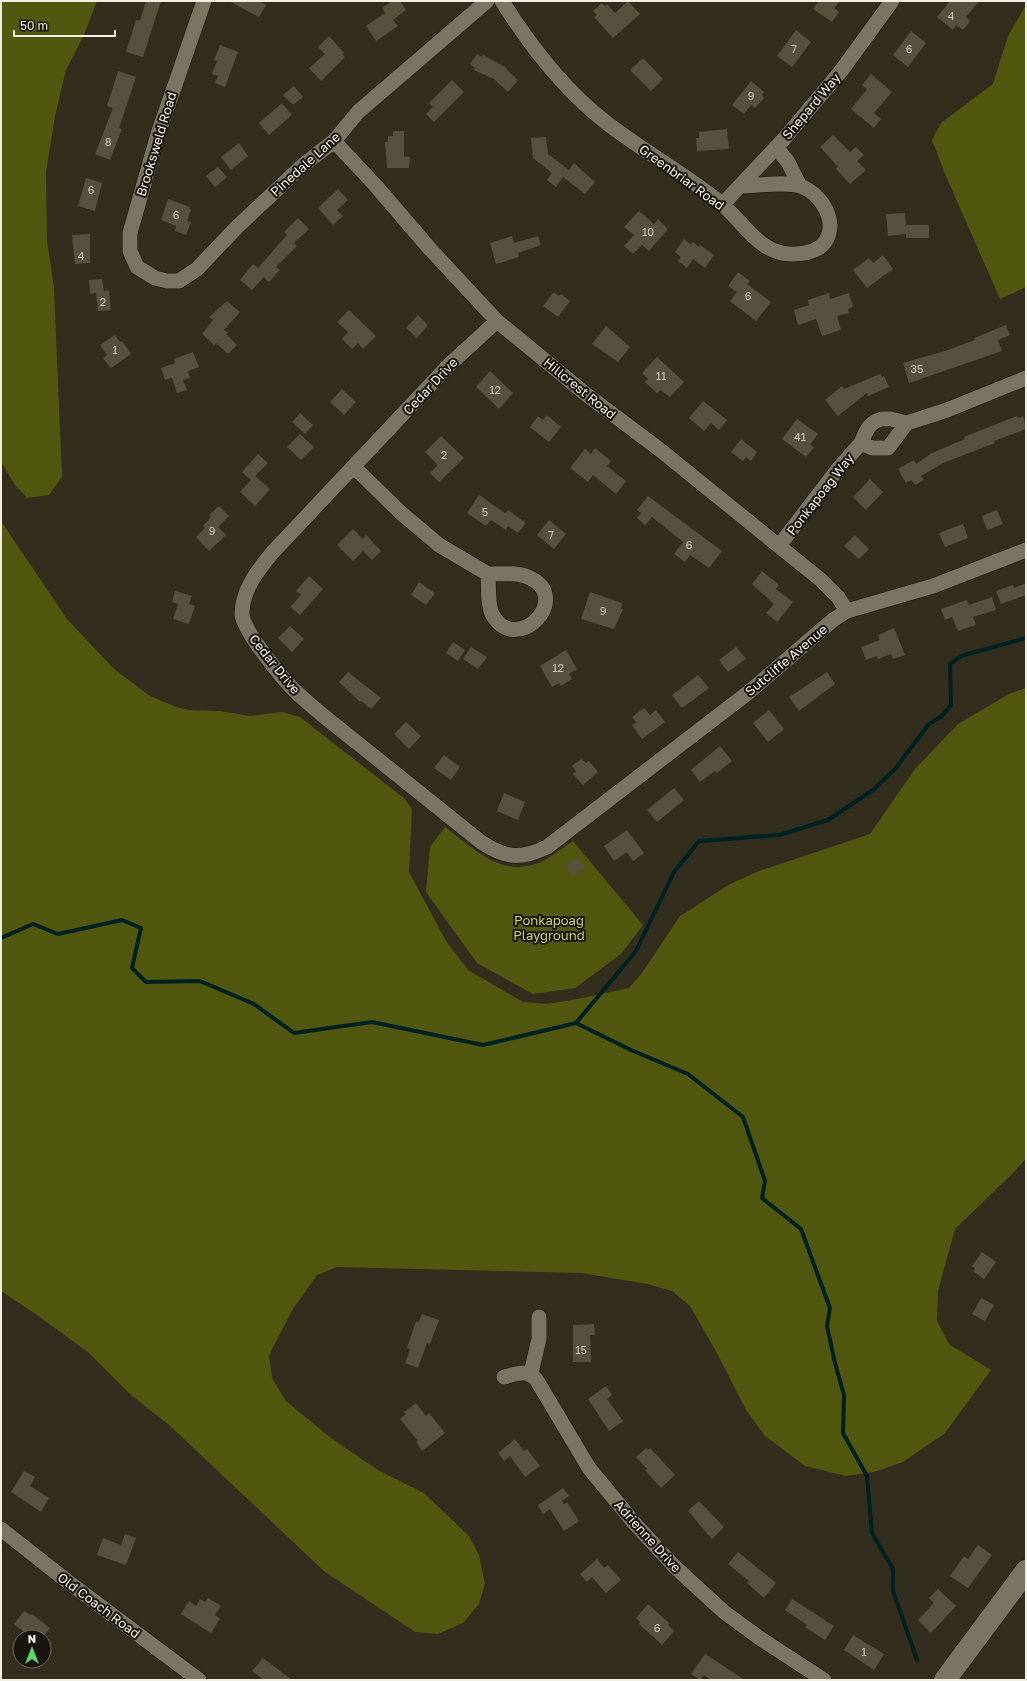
<svg xmlns="http://www.w3.org/2000/svg" width="1027" height="1681" viewBox="0 0 1027 1681" font-family="'Golos Text',sans-serif">
  <style>
    .green { fill: #51570f }
    .lines { fill: none; stroke-linecap: round; stroke-linejoin: round }
    .stream { stroke: #002122; stroke-width: 4 }
    .building { fill: #56513f }
    .minor-casing { stroke: #1a1506; stroke-width: 16 }
    .secondary-casing { stroke: #1a1506; stroke-width: 23 }
    .minor { stroke: #7a7462; stroke-width: 15 }
    .secondary { stroke: #7a7462; stroke-width: 22 }
    .labels { text-anchor: middle; stroke-width: 4; stroke-linejoin: round; paint-order: stroke }
    .number-label { font-size: 11px; fill: #cbc8bc }
    .street-label { font-size: 13px; fill: #f2efe5; stroke: #18150e }
    .park-label { font-size: 13px; fill: #c9d567; stroke: #18150e }
  </style>
  <rect width="100%" height="100%" fill="#322d1d"/>
  <!-- green -->
  <path class="green" d="M 1,1 L 97,1 L 84,35 L 66,70 L 55,116 L 46,172 L 47,240 L 54,288 L 62,477 L 49,495 L 27,498 L 15,485 L 1,462 Z
    M 1026,5 L 1026,287 L 1000,299 L 946,176 L 932,140 L 941,123 L 993,84 L 1008,36 Z
    M 1,521 L 67,619 L 114,669 L 150,696 L 176,707 L 189,710 L 220,711 L 250,716 L 282,712 L 300,717 L 405,799 L 412,809 L 409,872 L 446,941 L 468,970 L 523,1002 L 547,1004 L 577,999 L 629,988 L 642,973 L 680,916 L 730,884 L 759,871 L 870,834 L 915,769 L 958,724 L 1009,694 L 1026,688 L 1026,1158 L 1016,1170 L 955,1229 L 938,1291 L 937,1321 L 949,1344 L 991,1370 L 945,1433 L 903,1462 L 874,1472 L 846,1476 L 805,1466 L 765,1436 L 746,1410 L 718,1355 L 690,1306 L 672,1291 L 647,1284 L 581,1273 L 337,1267 L 317,1275 L 293,1309 L 269,1355 L 272,1378 L 286,1401 L 331,1438 L 378,1470 L 424,1493 L 469,1536 L 479,1555 L 485,1584 L 479,1604 L 463,1623 L 438,1634 L 415,1632 L 325,1572 L 169,1425 L 131,1395 L 89,1353 L 37,1315 L 1,1291 Z
    M 445,827 C 476,850 504,881 545,860 C 555,854 564,847 573,841 L 643,925 L 621,954 L 575,988 L 533,994 L 477,963 L 426,892 L 430,847 Z"/>
  <g class="lines">
    <!-- stream -->
    <path class="stream" d="M 1,938 L 33,924 L 58,934 L 122,920 L 141,928 L 132,968 L 146,982 L 200,981 L 254,1004 L 294,1033 L 372,1022 L 483,1045 L 576,1023 L 636,951 L 674,872 L 699,841 L 779,835 L 828,820 L 873,790 L 895,769 L 928,725 L 942,716 L 951,705 L 950,664 L 961,656 L 1026,638
      M 576,1023 L 631,1050 L 688,1074 L 743,1117 L 765,1181 L 762,1198 L 801,1229 L 830,1308 L 827,1326 L 835,1363 L 844,1395 L 843,1433 L 867,1476 L 872,1533 L 893,1569 L 893,1591 L 917,1660"/>
  </g>
  <!-- building -->
  <path class="building" d="M 146,1 L 161,1 L 143,57 L 126,52 L 136,20 L 140,21 Z
    M 229,1 L 259,1 L 266,5 L 259,17 Z
    M 392,1 L 400,1 L 406,10 L 393,20 L 398,26 L 376,41 L 366,26 L 385,13 L 382,8 Z
    M 628,1 L 640,14 L 613,38 L 594,17 L 597,15 L 593,11 L 602,3 L 605,6 L 607,4 L 615,13 Z
    M 819,1 L 840,1 L 834,8 L 839,12 L 832,22 L 813,9 Z
    M 950,1 L 979,1 L 966,17 L 970,21 L 963,30 L 956,25 L 953,30 L 937,17 Z
    M 796,30 L 811,42 L 792,67 L 777,56 Z
    M 911,31 L 926,43 L 908,67 L 893,55 Z
    M 329,36 L 344,53 L 343,55 L 345,57 L 321,81 L 309,68 L 325,54 L 318,47 Z
    M 220,45 L 238,52 L 225,87 L 215,83 L 218,76 L 212,74 L 217,61 L 214,60 Z
    M 477,54 L 482,57 L 483,55 L 507,68 L 506,69 L 518,80 L 508,92 L 494,79 L 474,70 L 475,68 L 470,64 Z
    M 643,58 L 663,79 L 651,91 L 630,70 Z
    M 118,71 L 136,77 L 119,128 L 122,129 L 110,160 L 95,154 L 113,108 L 107,106 Z
    M 871,74 L 892,92 L 874,113 L 881,119 L 874,128 L 851,109 L 867,89 L 862,85 Z
    M 452,80 L 464,92 L 434,122 L 426,114 L 433,107 L 429,103 Z
    M 751,81 L 764,92 L 762,95 L 764,98 L 755,108 L 751,105 L 744,114 L 732,105 Z
    M 294,86 L 303,97 L 293,105 L 283,95 Z
    M 282,103 L 292,115 L 269,135 L 259,123 Z
    M 727,129 L 729,149 L 697,151 L 696,138 L 699,138 L 699,132 Z
    M 393,131 L 404,131 L 404,157 L 410,157 L 409,168 L 387,168 L 385,142 L 388,142 L 388,136 L 393,136 Z
    M 833,135 L 850,152 L 856,147 L 864,155 L 857,161 L 866,170 L 850,184 L 836,169 L 838,167 L 820,147 Z
    M 546,137 L 548,154 L 569,170 L 574,163 L 595,182 L 585,194 L 563,177 L 566,173 L 556,187 L 547,180 L 552,173 L 533,158 L 531,138 Z
    M 239,143 L 248,156 L 231,170 L 221,157 Z
    M 218,167 L 227,177 L 215,187 L 206,176 Z
    M 86,178 L 102,183 L 95,211 L 78,206 Z
    M 338,189 L 348,200 L 337,210 L 343,216 L 333,225 L 318,208 Z
    M 168,199 L 190,207 L 189,209 L 191,210 L 187,221 L 191,222 L 186,235 L 175,231 L 176,226 L 161,220 Z
    M 639,211 L 654,224 L 658,219 L 668,229 L 649,251 L 642,245 L 633,254 L 624,246 L 634,235 L 624,227 Z
    M 905,213 L 906,231 L 906,225 L 929,225 L 929,238 L 906,238 L 906,234 L 888,236 L 886,214 Z
    M 298,218 L 309,229 L 294,243 L 297,246 L 276,267 L 280,270 L 269,282 L 264,277 L 252,290 L 240,280 L 253,264 L 258,268 L 287,235 L 284,232 Z
    M 90,234 L 90,263 L 75,264 L 72,235 Z
    M 512,236 L 514,243 L 538,236 L 541,245 L 518,253 L 519,257 L 496,264 L 490,243 Z
    M 684,239 L 691,245 L 693,242 L 699,247 L 700,245 L 714,255 L 705,268 L 693,259 L 687,268 L 678,261 L 681,257 L 675,252 Z
    M 883,255 L 893,269 L 867,288 L 853,270 L 869,258 L 873,263 Z
    M 738,272 L 750,281 L 747,284 L 771,302 L 756,321 L 730,301 L 737,292 L 728,286 Z
    M 102,279 L 104,291 L 109,290 L 111,310 L 98,311 L 96,293 L 90,294 L 89,280 Z
    M 554,292 L 559,296 L 561,294 L 570,301 L 558,317 L 543,306 Z
    M 829,293 L 830,299 L 849,293 L 853,307 L 848,309 L 849,313 L 837,316 L 841,330 L 822,336 L 816,319 L 798,325 L 794,310 L 809,305 L 808,300 Z
    M 227,301 L 240,312 L 224,330 L 228,333 L 226,334 L 237,345 L 228,354 L 216,343 L 214,345 L 202,334 L 213,320 L 209,317 Z
    M 349,310 L 376,336 L 363,349 L 358,343 L 352,349 L 342,339 L 348,332 L 337,322 Z
    M 418,315 L 428,325 L 417,338 L 406,328 Z
    M 1006,325 L 1010,335 L 998,340 L 1002,351 L 909,383 L 903,363 L 945,351 L 975,340 L 974,338 Z
    M 606,326 L 630,347 L 618,362 L 592,344 Z
    M 115,335 L 120,342 L 122,341 L 131,354 L 111,368 L 103,358 L 107,355 L 100,345 Z
    M 193,352 L 199,367 L 188,371 L 190,378 L 183,380 L 187,390 L 177,393 L 172,378 L 165,380 L 161,368 L 175,363 L 174,359 Z
    M 657,357 L 684,382 L 670,397 L 660,390 L 657,393 L 645,382 L 648,379 L 642,373 Z
    M 490,371 L 513,393 L 499,409 L 476,387 Z
    M 880,374 L 882,377 L 884,376 L 889,387 L 868,396 L 867,393 L 838,416 L 825,400 L 842,386 L 844,389 Z
    M 342,389 L 356,402 L 344,415 L 330,402 Z
    M 703,401 L 727,420 L 719,430 L 711,423 L 704,431 L 689,418 Z
    M 300,413 L 313,425 L 305,434 L 292,422 Z
    M 547,415 L 561,427 L 549,442 L 530,427 L 538,416 L 543,420 Z
    M 1017,416 L 1018,418 L 1023,416 L 1026,429 L 994,441 L 995,443 L 943,463 L 921,476 L 924,480 L 915,485 L 911,480 L 906,483 L 898,469 L 914,460 L 916,464 L 932,453 L 965,439 L 964,437 Z
    M 797,419 L 818,434 L 810,445 L 814,447 L 806,457 L 782,439 Z
    M 300,434 L 314,447 L 301,460 L 287,447 Z
    M 441,436 L 464,458 L 439,482 L 430,473 L 438,465 L 425,452 Z
    M 741,439 L 757,452 L 751,461 L 746,457 L 743,461 L 731,452 Z
    M 595,448 L 611,461 L 607,466 L 626,481 L 616,494 L 593,475 L 588,482 L 570,468 L 585,449 L 591,454 Z
    M 258,454 L 268,463 L 255,476 L 270,489 L 255,506 L 240,492 L 251,480 L 242,472 Z
    M 870,479 L 883,492 L 866,510 L 853,497 Z
    M 479,495 L 505,513 L 508,510 L 526,523 L 518,533 L 508,526 L 506,530 L 491,520 L 486,526 L 467,513 Z
    M 648,496 L 722,551 L 709,568 L 690,555 L 685,562 L 674,554 L 683,542 L 652,517 L 645,525 L 637,518 L 641,513 L 637,510 Z
    M 219,506 L 229,516 L 218,527 L 226,535 L 209,551 L 196,537 L 205,528 L 203,526 L 211,517 L 209,515 Z
    M 997,510 L 1003,524 L 987,530 L 982,516 Z
    M 549,520 L 566,534 L 554,549 L 537,535 Z
    M 963,524 L 968,538 L 945,547 L 939,533 Z
    M 353,529 L 363,539 L 366,535 L 381,551 L 372,560 L 363,551 L 353,561 L 337,545 Z
    M 855,535 L 869,549 L 859,559 L 844,546 Z
    M 762,571 L 779,585 L 776,589 L 793,602 L 777,622 L 766,613 L 774,604 L 752,584 Z
    M 309,576 L 323,589 L 300,615 L 290,607 L 301,595 L 296,591 Z
    M 419,582 L 435,593 L 426,605 L 411,595 Z
    M 1026,583 L 1026,595 L 1001,604 L 996,591 L 1013,585 L 1014,588 Z
    M 175,591 L 192,596 L 189,604 L 195,606 L 189,624 L 173,619 L 178,604 L 172,602 Z
    M 590,592 L 622,603 L 621,609 L 623,609 L 614,629 L 581,619 Z
    M 992,597 L 996,610 L 973,617 L 976,625 L 958,631 L 952,617 L 945,620 L 941,609 L 967,600 L 969,605 Z
    M 290,626 L 304,639 L 292,652 L 278,638 Z
    M 894,628 L 905,655 L 893,659 L 891,654 L 878,659 L 877,656 L 866,660 L 861,647 L 880,640 L 878,635 Z
    M 453,642 L 465,650 L 458,661 L 446,653 Z
    M 471,647 L 487,657 L 478,669 L 463,659 Z
    M 736,647 L 746,659 L 728,672 L 719,660 Z
    M 566,650 L 577,669 L 569,674 L 572,679 L 561,686 L 559,683 L 552,687 L 540,666 Z
    M 348,672 L 381,698 L 371,709 L 361,701 L 360,702 L 339,682 Z
    M 827,672 L 835,684 L 799,711 L 789,697 Z
    M 698,675 L 709,688 L 682,708 L 672,695 Z
    M 644,708 L 650,715 L 656,710 L 665,722 L 642,739 L 632,725 L 636,722 L 632,717 Z
    M 769,710 L 784,729 L 768,742 L 753,723 Z
    M 406,722 L 421,736 L 409,749 L 394,734 Z
    M 720,746 L 732,761 L 717,773 L 715,771 L 700,782 L 691,770 Z
    M 444,755 L 460,767 L 451,780 L 434,768 Z
    M 581,759 L 586,763 L 589,761 L 598,772 L 583,785 L 573,774 L 576,771 L 572,766 Z
    M 674,788 L 684,800 L 657,822 L 647,810 Z
    M 504,793 L 525,802 L 518,820 L 497,811 Z
    M 627,830 L 644,853 L 633,861 L 627,852 L 614,861 L 604,846 Z
    M 577,858 L 585,868 L 573,876 L 565,866 Z
    M 982,1252 L 996,1262 L 984,1279 L 973,1271 L 975,1268 L 972,1266 Z
    M 981,1298 L 994,1305 L 985,1321 L 972,1314 Z
    M 422,1314 L 439,1320 L 430,1344 L 427,1343 L 418,1368 L 405,1363 L 410,1349 L 407,1348 L 416,1321 L 419,1322 Z
    M 594,1324 L 595,1335 L 590,1335 L 591,1362 L 573,1362 L 573,1325 Z
    M 606,1386 L 612,1395 L 607,1399 L 623,1421 L 609,1431 L 588,1399 Z
    M 416,1403 L 426,1416 L 429,1413 L 445,1433 L 422,1451 L 416,1442 L 418,1441 L 400,1419 L 406,1414 L 404,1412 Z
    M 515,1439 L 524,1451 L 527,1449 L 540,1466 L 525,1477 L 510,1456 L 504,1461 L 498,1453 Z
    M 646,1448 L 648,1450 L 650,1448 L 675,1475 L 661,1488 L 645,1470 L 647,1469 L 636,1457 Z
    M 24,1471 L 35,1477 L 30,1486 L 49,1498 L 41,1512 L 11,1492 Z
    M 563,1488 L 569,1496 L 562,1501 L 564,1504 L 567,1502 L 579,1521 L 564,1531 L 550,1509 L 543,1514 L 538,1505 Z
    M 699,1501 L 724,1527 L 712,1539 L 688,1511 Z
    M 125,1534 L 136,1538 L 126,1565 L 97,1555 L 103,1538 L 121,1545 Z
    M 978,1545 L 992,1555 L 968,1588 L 950,1576 L 964,1556 L 968,1559 Z
    M 738,1552 L 776,1583 L 764,1598 L 747,1583 L 749,1581 L 728,1564 Z
    M 597,1559 L 604,1568 L 608,1565 L 621,1580 L 606,1593 L 592,1577 L 587,1582 L 580,1574 Z
    M 938,1589 L 956,1606 L 931,1633 L 918,1620 L 934,1603 L 929,1598 Z
    M 208,1598 L 221,1606 L 215,1615 L 220,1619 L 211,1633 L 181,1614 L 189,1601 L 196,1606 L 200,1599 L 205,1602 Z
    M 792,1599 L 834,1626 L 825,1640 L 805,1627 L 807,1625 L 785,1610 Z
    M 648,1604 L 669,1623 L 668,1625 L 674,1631 L 662,1645 L 639,1624 L 640,1622 L 636,1618 Z
    M 24,1611 L 31,1615 L 32,1614 L 50,1628 L 43,1637 L 30,1637 L 14,1624 Z
    M 853,1635 L 884,1654 L 874,1670 L 844,1650 Z
    M 705,1654 L 745,1680 L 711,1680 L 704,1675 L 700,1680 L 691,1674 Z
    M 263,1658 L 292,1680 L 264,1680 L 252,1671 Z"/>
  <g class="lines">
    <defs>
      <path id="minor" d="M 204,1 L 158,134 L 130,233 L 130,251 L 137,267 L 155,278 L 167,281 L 179,281 L 197,269 L 237,227 L 302,166 L 334,141 L 358,112 L 487,1
        M 502,1 C 530,46 565,91 608,124 C 645,152 686,175 722,204 C 743,222 760,254 791,254 C 802,254 818,252 825,242 C 839,222 821,193 800,186 C 785,181 757,186 740,186
        M 334,141 L 376,186 L 430,249 L 497,321 L 587,395 L 659,449 L 821,580 L 838,597 L 847,611
        M 776,147 L 788,162 L 800,186
        M 722,205 L 784,139 L 841,71 L 892,1
        M 497,321 L 450,364 L 272,553 C 258,570 242,590 242,614 C 243,631 283,679 295,691 C 316,711 339,728 360,745 C 401,778 441,810 481,842 C 505,858 520,860 547,847 L 749,692 L 833,620 L 847,611 L 933,586 L 1026,550
        M 882,419 L 891,419 L 907,423 L 888,448 L 872,448 L 861,443 C 866,432 868,422 882,419 Z
        M 907,423 L 947,410 L 1026,378
        M 354,467 L 400,512 L 439,545 L 488,574
        M 779,546 L 838,469 L 861,443
        M 488,574 C 501,574 516,572 528,577 C 575,597 516,658 492,614 C 487,603 489,586 488,574 Z
        M 531,1373 L 539,1339 L 539,1317
        M 504,1377 C 516,1374 526,1369 536,1379 L 589,1468 L 635,1524 L 675,1567 L 724,1612 L 761,1639 L 824,1680
        M 1,1529 L 67,1581 L 199,1680"/>
      <path id="secondary" d="M 945,1680 L 1026,1571"/>
    </defs>
    <!-- minor casing -->
    <use href="#minor" class="minor-casing"/>
    <!-- secondary casing -->
    <use href="#secondary" class="secondary-casing"/>
    <!-- minor -->
    <use href="#minor" class="minor"/>
    <!-- secondary -->
    <use href="#secondary" class="secondary"/>
  </g>
  <g class="labels">
    <!-- number labels -->
    <g class="number-label">
      <text x="951" y="20">4</text>
      <text x="794" y="53">7</text>
      <text x="909" y="53">6</text>
      <text x="751" y="100">9</text>
      <text x="108" y="146">8</text>
      <text x="91" y="194">6</text>
      <text x="176" y="219">6</text>
      <text x="648" y="236">10</text>
      <text x="81" y="260">4</text>
      <text x="748" y="300">6</text>
      <text x="103" y="306">2</text>
      <text x="115" y="354">1</text>
      <text x="917" y="373">35</text>
      <text x="661" y="380">11</text>
      <text x="495" y="394">12</text>
      <text x="800" y="441">41</text>
      <text x="444" y="459">2</text>
      <text x="485" y="516">5</text>
      <text x="212" y="535">9</text>
      <text x="551" y="539">7</text>
      <text x="689" y="549">6</text>
      <text x="603" y="615">9</text>
      <text x="558" y="672">12</text>
      <text x="581" y="1354">15</text>
      <text x="657" y="1632">6</text>
      <text x="864" y="1656">1</text>
    </g>
    <!-- street labels -->
    <g class="street-label">
      <text transform="translate(811 106) rotate(-50)" y="5">Shepard Way</text>
      <text transform="translate(156 144) rotate(-73)" y="5">Brooksweld Road</text>
      <text transform="translate(305 164) rotate(-42)" y="5">Pinedale Lane</text>
      <text transform="translate(682 177) rotate(36)" y="5">Greenbriar Road</text>
      <text transform="translate(430 386) rotate(-47)" y="5">Cedar Drive</text>
      <text transform="translate(580 388) rotate(39)" y="5">Hillcrest Road</text>
      <text transform="translate(820 494) rotate(-52)" y="5">Ponkapoag Way</text>
      <text transform="translate(786 660) rotate(-40)" y="5">Sutcliffe Avenue</text>
      <text transform="translate(275 664) rotate(51)" y="5">Cedar Drive</text>
      <text transform="translate(648 1536) rotate(48)" y="5">Adrienne Drive</text>
      <text transform="translate(99 1605) rotate(37)" y="5">Old Coach Road</text>
    </g>
    <!-- park labels -->
    <g class="park-label">
      <text x="549" y="925">Ponkapoag<tspan x="549" dy="15">Playground</tspan></text>
    </g>
  </g>
  <!-- border -->
  <rect width="1027" height="1681" fill="none" stroke="#f2efe5" stroke-width="4"/>
  <!-- north arrow -->
  <g transform="translate(32 1649)"><circle r="19" fill="#18150e" stroke="#6f6c64"/>
  <path d="M0-3L7 15L0 10L-7 15Z" fill="#5dd56d"/>
  <text y="-6" font-size="11" font-weight="bold" text-anchor="middle" fill="#f2efe5">N</text>
  </g>
  <!-- scale -->
  <path d="M14 30v6h101v-6" fill="none" stroke="#f2efe5" stroke-width="2"/>
  <text x="20" y="30" font-size="12" fill="#f2efe5" stroke="#18150e" stroke-width="3" paint-order="stroke">50 m</text>
</svg>
